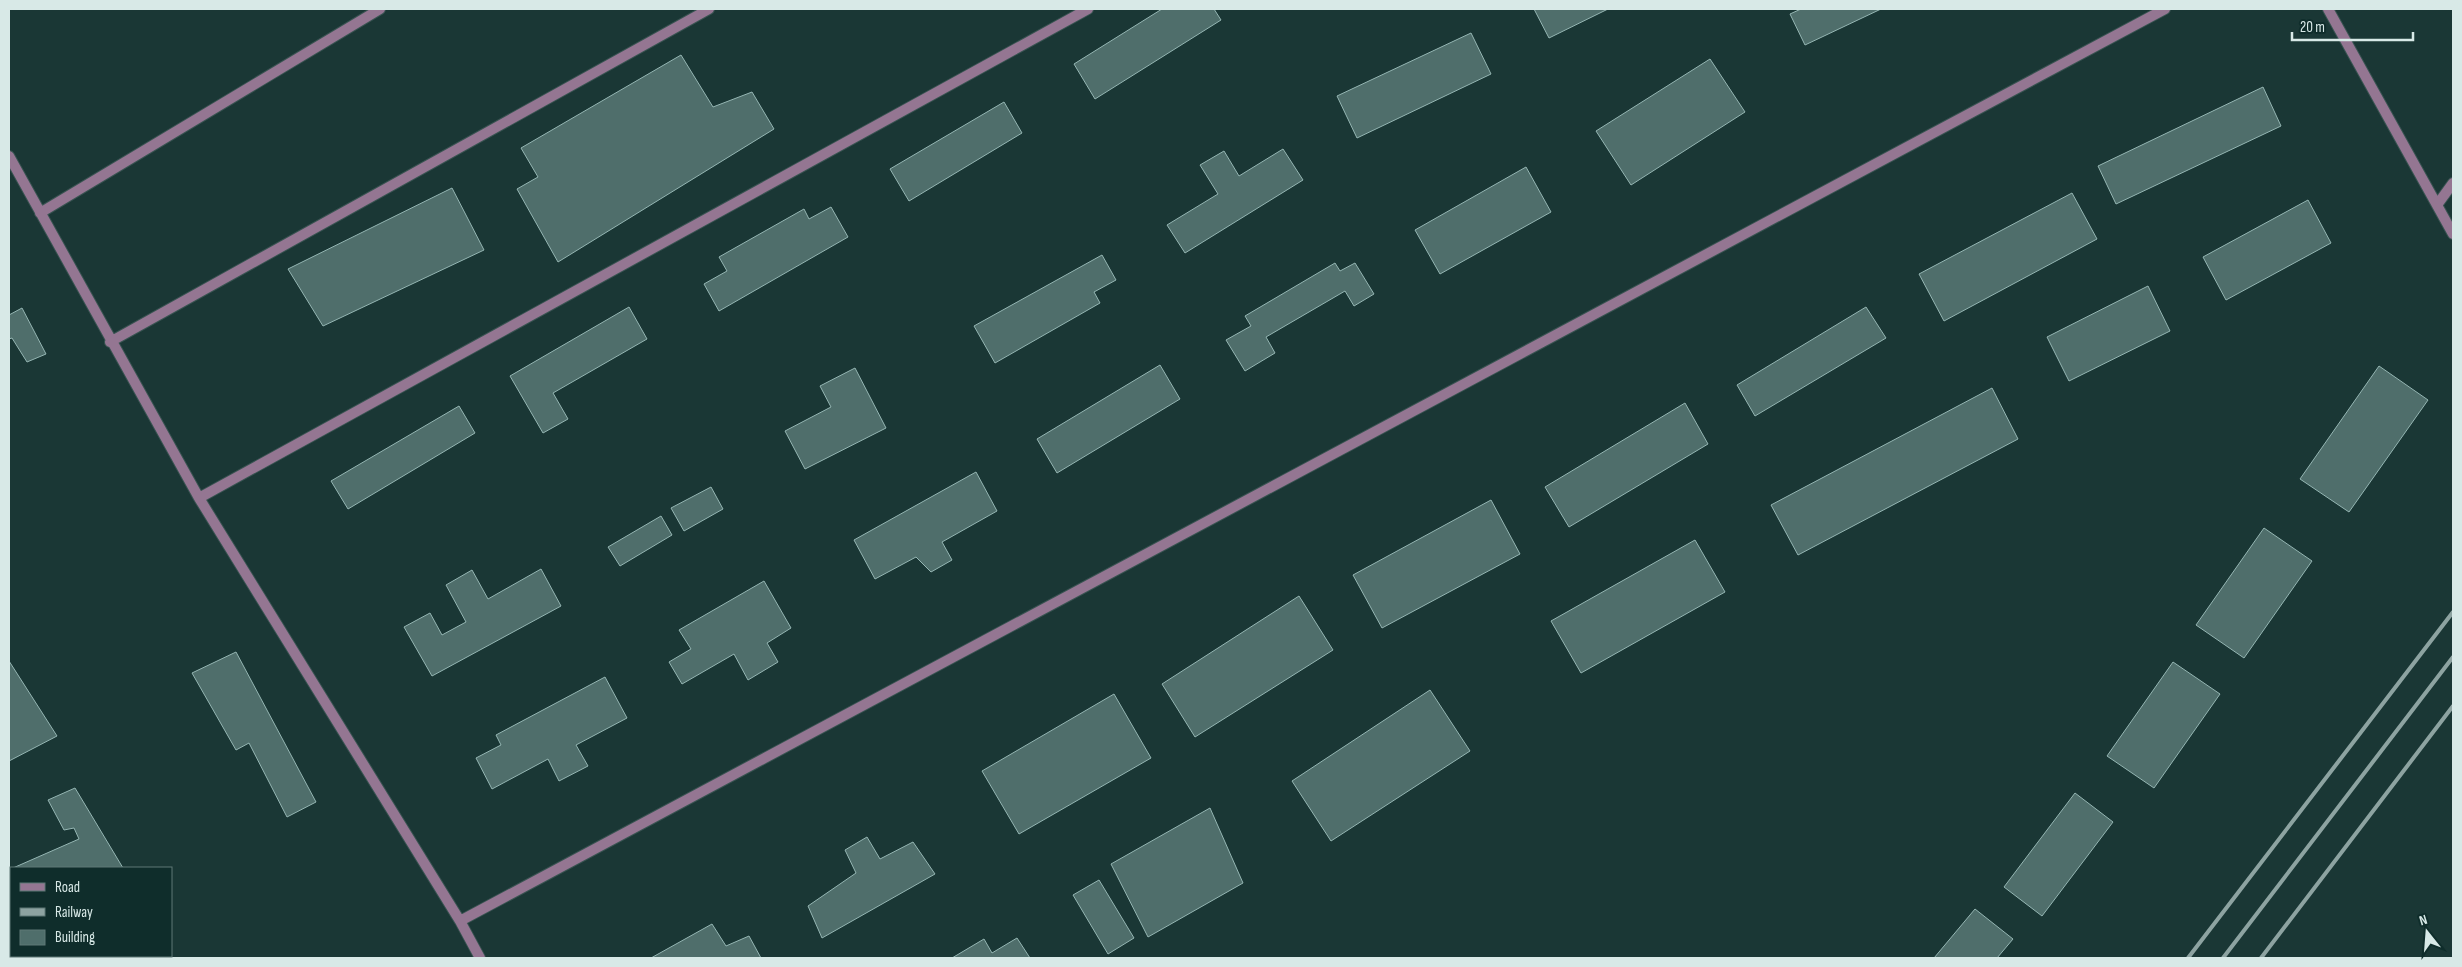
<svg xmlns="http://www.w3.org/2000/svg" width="2462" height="967" viewBox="0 0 2462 967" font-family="'Sofia Sans Condensed',sans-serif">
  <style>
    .building { fill: #4f6e6b; stroke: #95b6b3 }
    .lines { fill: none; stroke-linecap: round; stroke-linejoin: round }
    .minor-casing { stroke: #385351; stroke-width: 12 }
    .minor { stroke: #947692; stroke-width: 10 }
    .rail { stroke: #8da3a1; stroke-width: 4 }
  </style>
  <rect width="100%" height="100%" fill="#1a3735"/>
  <!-- building -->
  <path class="building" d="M 1162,9 L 1214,9 L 1221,20 L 1095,99 L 1074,64 Z
    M 1534,9 L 1608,9 L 1549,38 Z
    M 1801,9 L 1881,9 L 1805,45 L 1790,14 Z
    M 1471,33 L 1491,74 L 1357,138 L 1337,96 Z
    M 681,55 L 713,107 L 752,92 L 774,129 L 558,262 L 517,189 L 538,177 L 521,148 Z
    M 1710,59 L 1745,112 L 1631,185 L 1596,131 Z
    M 2263,87 L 2281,126 L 2116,204 L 2098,166 Z
    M 1004,102 L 1022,133 L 909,201 L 890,169 Z
    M 1283,149 L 1303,180 L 1185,253 L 1167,225 L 1218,194 L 1200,165 L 1224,151 L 1239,176 Z
    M 1526,167 L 1551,212 L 1440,274 L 1415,230 Z
    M 452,188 L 484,250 L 323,326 L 288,269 Z
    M 2072,193 L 2097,239 L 1944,321 L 1919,274 Z
    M 2308,200 L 2331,243 L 2226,300 L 2203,257 Z
    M 831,207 L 848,237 L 719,311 L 704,284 L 727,271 L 719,257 L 804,209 L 809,219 Z
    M 1102,255 L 1116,280 L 1094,292 L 1100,303 L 995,363 L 974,326 Z
    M 1335,263 L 1340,271 L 1355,263 L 1374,294 L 1354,306 L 1345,291 L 1266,337 L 1275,353 L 1245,371 L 1226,340 L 1251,326 L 1245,316 Z
    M 2148,286 L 2170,331 L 2069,381 L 2047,337 Z
    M 629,307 L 647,339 L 553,393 L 568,419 L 543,433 L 510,376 Z
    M 1866,307 L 1886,338 L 1755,416 L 1737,385 Z
    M 22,308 L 46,354 L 27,362 L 12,338 L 9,339 L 9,315 Z
    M 1160,365 L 1180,399 L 1057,473 L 1037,439 Z
    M 2379,366 L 2428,400 L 2349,512 L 2300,479 Z
    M 855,368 L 886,428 L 805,469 L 785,431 L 831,407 L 820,386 Z
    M 1992,388 L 2018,439 L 1798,555 L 1771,505 Z
    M 1685,403 L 1708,444 L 1569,527 L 1545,487 Z
    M 459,406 L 475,433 L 348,509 L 331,481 Z
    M 976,472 L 997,511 L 942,542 L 952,560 L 931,572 L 916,557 L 875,579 L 854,540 Z
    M 711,487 L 723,509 L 684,531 L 671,508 Z
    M 1491,500 L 1520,554 L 1382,628 L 1353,575 Z
    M 661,516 L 672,535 L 620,566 L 608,547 Z
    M 2264,528 L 2312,561 L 2244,658 L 2196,625 Z
    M 1695,540 L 1725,592 L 1581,673 L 1551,621 Z
    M 541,569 L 561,606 L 432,676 L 404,627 L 430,613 L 442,635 L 466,622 L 446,585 L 472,570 L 488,599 Z
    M 764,581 L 791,628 L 767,643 L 778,662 L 748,680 L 734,654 L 682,684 L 669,662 L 691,649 L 679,630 Z
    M 1299,596 L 1333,650 L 1195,737 L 1162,684 Z
    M 236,652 L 316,802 L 287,817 L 249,743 L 236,750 L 192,673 Z
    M 9,661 L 57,736 L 9,761 Z
    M 2173,662 L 2220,694 L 2154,788 L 2107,756 Z
    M 605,677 L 627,718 L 576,745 L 588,766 L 559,781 L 548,759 L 492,789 L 476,758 L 501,745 L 496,735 Z
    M 1430,690 L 1470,751 L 1331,841 L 1292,781 Z
    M 1114,694 L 1151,758 L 1019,834 L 982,771 Z
    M 75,788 L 123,868 L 13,868 L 79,839 L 74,828 L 64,830 L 48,800 Z
    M 2075,793 L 2113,822 L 2042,916 L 2004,887 Z
    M 1210,808 L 1243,883 L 1148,937 L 1111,864 Z
    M 867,837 L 880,859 L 913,842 L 935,874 L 822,938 L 808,906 L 856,873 L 845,850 Z
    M 11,869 L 11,956 L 66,956 L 62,958 L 9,958 L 9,870 Z
    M 1099,880 L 1134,938 L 1108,954 L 1073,895 Z
    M 1975,909 L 2013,939 L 1997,958 L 1934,958 Z
    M 712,924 L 726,946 L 749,936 L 761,958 L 651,958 Z
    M 1017,938 L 1030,958 L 952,958 L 984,939 L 992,953 Z"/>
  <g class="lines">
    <defs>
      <path id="minor" d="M 2328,9 L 2453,234
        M 9,156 L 199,498 L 460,921 L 480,958
        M 2437,205 L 2453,183
        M 40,213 L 380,9
        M 110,342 L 709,9
        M 199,498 L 1088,9
        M 460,921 L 2165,9"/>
    </defs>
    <!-- minor casing -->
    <use href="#minor" class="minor-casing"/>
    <!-- minor -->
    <use href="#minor" class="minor"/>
    <!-- rail -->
    <path class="rail" d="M 2188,958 L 2453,612
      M 2223,958 L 2453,657
      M 2261,958 L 2453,706"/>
  </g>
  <!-- border -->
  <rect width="2462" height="967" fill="none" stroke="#d8e9e7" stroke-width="20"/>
  <!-- legend -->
  <rect x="10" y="867" width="162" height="90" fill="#0f2d2b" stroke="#5f7876"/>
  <rect x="20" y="883" width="25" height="8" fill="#947692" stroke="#5f7876"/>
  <text x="55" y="892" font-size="15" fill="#d8e9e7">Road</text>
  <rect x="20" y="908" width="25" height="8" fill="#8da3a1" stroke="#5f7876"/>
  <text x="55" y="917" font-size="15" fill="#d8e9e7">Railway</text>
  <rect x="20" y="930" width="25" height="15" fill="#4f6e6b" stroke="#5f7876"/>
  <text x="55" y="942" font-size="15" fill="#d8e9e7">Building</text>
  <!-- north arrow -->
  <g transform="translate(2427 932) rotate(343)" stroke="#0f2d2b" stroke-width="4" paint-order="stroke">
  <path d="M0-4L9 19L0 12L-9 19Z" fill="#d8e9e7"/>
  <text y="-8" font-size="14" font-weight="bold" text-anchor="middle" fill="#d8e9e7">N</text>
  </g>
  <!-- scale -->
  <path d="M2292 32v8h121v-8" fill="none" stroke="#d8e9e7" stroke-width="2.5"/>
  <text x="2300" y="32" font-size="15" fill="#d8e9e7" stroke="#0f2d2b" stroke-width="4" paint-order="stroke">20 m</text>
</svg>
